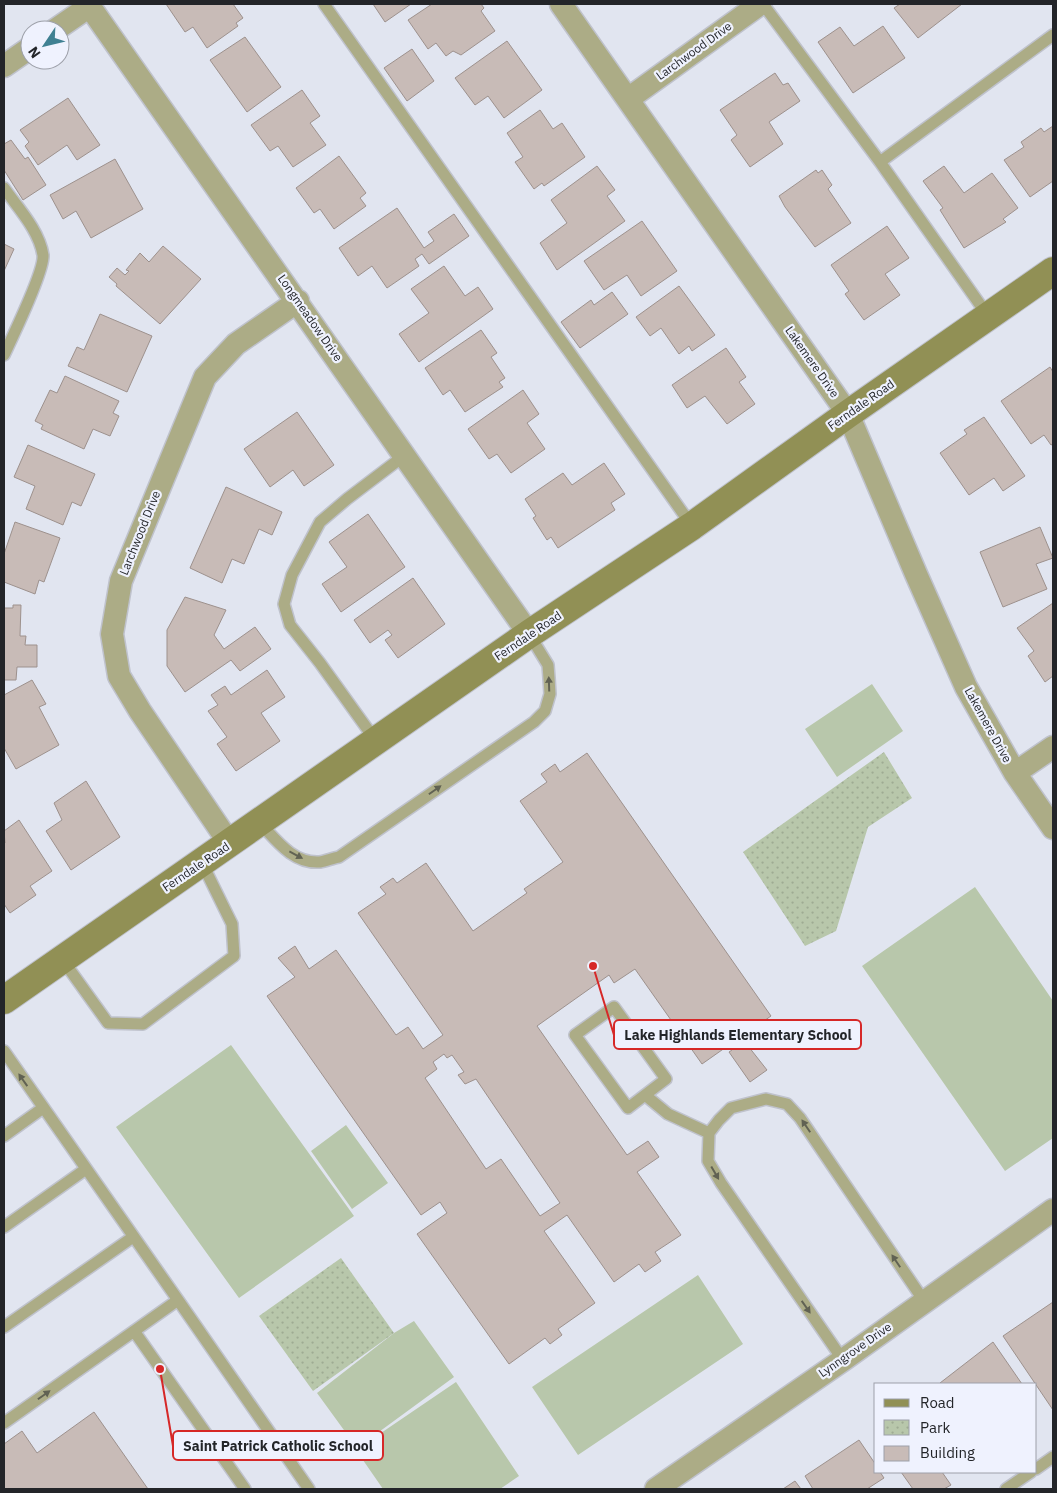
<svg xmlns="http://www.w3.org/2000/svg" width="1057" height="1493" viewBox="0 0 1057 1493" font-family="'IBM Plex Sans',sans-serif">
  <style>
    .grass { fill: #b8c7ab }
    .park { fill: url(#park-dots) }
    .building { fill: #c8bbb7; stroke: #9d918d; fill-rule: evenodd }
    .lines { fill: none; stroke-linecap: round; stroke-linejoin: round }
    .lane-casing { stroke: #bfc2cc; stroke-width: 14 }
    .street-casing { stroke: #bfc2cc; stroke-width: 25 }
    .secondary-casing { stroke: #bfc2cc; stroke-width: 30 }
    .lane { stroke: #acac86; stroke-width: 11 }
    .street { stroke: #acac86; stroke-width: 22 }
    .secondary { stroke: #919055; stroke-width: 28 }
    .oneway { fill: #616253 }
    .labels { text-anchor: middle; stroke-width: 4.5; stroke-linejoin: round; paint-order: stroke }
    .street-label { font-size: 12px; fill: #232529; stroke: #eff2fe }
    .leader { fill: none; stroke: #d62828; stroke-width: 2 }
    .callout-dot { fill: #d62828; stroke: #eff2fe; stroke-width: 2 }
    .callout { fill: #eff2fe; stroke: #d62828; stroke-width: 2 }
    .callout-label { font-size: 14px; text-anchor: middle; font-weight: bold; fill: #232529 }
  </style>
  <defs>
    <pattern id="park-dots" width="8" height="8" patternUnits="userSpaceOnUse" patternTransform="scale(1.25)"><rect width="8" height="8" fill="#b8c7ab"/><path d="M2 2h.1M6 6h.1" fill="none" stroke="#9eab93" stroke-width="1.8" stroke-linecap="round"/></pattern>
  </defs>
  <rect width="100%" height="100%" fill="#e1e5f0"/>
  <!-- grass -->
  <path class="grass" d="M 872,684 L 903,731 L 837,777 L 805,729 Z
    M 975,887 L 1053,1001 L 1053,1138 L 1005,1171 L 862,966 Z
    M 231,1045 L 354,1216 L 239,1298 L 116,1127 Z
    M 346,1125 L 388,1183 L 352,1209 L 311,1151 Z
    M 698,1275 L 743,1344 L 578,1455 L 532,1387 Z
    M 414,1321 L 454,1377 L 357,1448 L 317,1393 L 394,1333 Z
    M 456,1382 L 519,1476 L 500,1489 L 383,1489 L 356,1450 Z"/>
  <!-- park -->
  <path class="park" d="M 884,752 L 912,798 L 868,827 L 836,931 L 805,946 L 743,852 Z
    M 341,1258 L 394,1333 L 313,1391 L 259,1316 Z"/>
  <!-- building -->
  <path class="building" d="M 166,4 L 233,4 L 243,18 L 236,23 L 238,26 L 207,48 L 193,27 L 185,32 Z
    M 373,4 L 411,4 L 385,22 Z
    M 432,4 L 481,4 L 484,8 L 481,11 L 495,31 L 461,55 L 453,51 L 446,56 L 436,43 L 428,49 L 408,20 Z
    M 900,4 L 962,4 L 918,38 L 894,8 Z
    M 883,26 L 905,58 L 853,93 L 818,42 L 840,27 L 854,46 Z
    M 245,37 L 281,87 L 247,112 L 210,60 Z
    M 507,41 L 542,90 L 504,118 L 488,96 L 475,105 L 455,78 Z
    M 412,49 L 434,81 L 407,101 L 384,68 Z
    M 775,73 L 783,85 L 788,83 L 800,101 L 769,122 L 783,144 L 750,167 L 731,140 L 737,135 L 720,110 Z
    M 302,90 L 320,116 L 310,123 L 326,145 L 293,167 L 278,146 L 270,151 L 251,125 Z
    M 68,98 L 100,145 L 77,160 L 67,145 L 38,165 L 25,146 L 29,142 L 20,130 Z
    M 540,110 L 553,129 L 562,123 L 585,157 L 544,186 L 542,183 L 534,189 L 515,162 L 523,157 L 507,133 Z
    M 1053,126 L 1053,181 L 1030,197 L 1004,160 L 1024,147 L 1021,142 L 1041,128 L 1044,132 Z
    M 11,140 L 25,159 L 28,157 L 46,185 L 23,200 L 4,170 L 4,144 Z
    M 339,156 L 366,193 L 360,198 L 366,206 L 334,229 L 320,209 L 314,213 L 296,188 Z
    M 115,159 L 143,209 L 91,238 L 76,211 L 63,219 L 50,195 Z
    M 597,166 L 615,190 L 607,196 L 625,221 L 557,270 L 540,243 L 567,223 L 551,200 Z
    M 944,166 L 964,193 L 992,173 L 1018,208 L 1003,219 L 1006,222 L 964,248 L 940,210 L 943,208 L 923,181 Z
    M 816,170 L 818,173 L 822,170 L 832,185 L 828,189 L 851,223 L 815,247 L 785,207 L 779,196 Z
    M 397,208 L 424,248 L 434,241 L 428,232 L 454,214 L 469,236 L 429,264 L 422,254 L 415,259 L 419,266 L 387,288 L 372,266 L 358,276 L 339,248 Z
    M 642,221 L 677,271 L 641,296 L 627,275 L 604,290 L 584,261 Z
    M 887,226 L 909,258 L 885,274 L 900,295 L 864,320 L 845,294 L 849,291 L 831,265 Z
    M 4,244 L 14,249 L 4,271 Z
    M 163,246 L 201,279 L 160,324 L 116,286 L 117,284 L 109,277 L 117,268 L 125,275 L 129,271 L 126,270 L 140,253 L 149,262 Z
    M 444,266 L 465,296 L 478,287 L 493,309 L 419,362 L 399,334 L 429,313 L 411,289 Z
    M 679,286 L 715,335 L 692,351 L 689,346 L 679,354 L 661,328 L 650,336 L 636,317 Z
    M 612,292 L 628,314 L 580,348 L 561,322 L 591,300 L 594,305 Z
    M 100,314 L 152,336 L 127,392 L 68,366 L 77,347 L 84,350 Z
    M 481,330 L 497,353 L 491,357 L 505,378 L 499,382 L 503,387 L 465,412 L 450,390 L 443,395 L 425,368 Z
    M 726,348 L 746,377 L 739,382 L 755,404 L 727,424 L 705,396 L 687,408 L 672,385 Z
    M 1050,367 L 1053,372 L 1053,444 L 1051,445 L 1044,435 L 1031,444 L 1001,401 Z
    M 65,376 L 119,401 L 113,413 L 119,416 L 110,436 L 93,429 L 84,449 L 41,429 L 43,425 L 35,421 L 50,390 L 57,393 Z
    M 523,390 L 539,414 L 527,423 L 545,449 L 511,473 L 497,454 L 489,459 L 468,429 Z
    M 297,412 L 334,465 L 304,486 L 293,470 L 270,487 L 244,449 Z
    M 984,417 L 1025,476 L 1003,491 L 994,478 L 969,495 L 940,453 L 967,434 L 964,430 Z
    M 28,445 L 95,474 L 81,506 L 72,502 L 63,525 L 26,509 L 35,486 L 14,477 Z
    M 604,463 L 625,494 L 611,503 L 615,510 L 558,548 L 551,537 L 547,540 L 533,518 L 536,516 L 525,499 L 563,473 L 572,485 Z
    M 226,487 L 282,512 L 272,535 L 259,529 L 244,564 L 232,559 L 222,583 L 190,568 Z
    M 368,514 L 405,567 L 341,612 L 322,584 L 347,567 L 329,542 Z
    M 15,522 L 60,538 L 44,582 L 39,580 L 35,594 L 4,582 L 4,554 Z
    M 1040,527 L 1053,558 L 1036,564 L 1047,589 L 1003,607 L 980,552 Z
    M 413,578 L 445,624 L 398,658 L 385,640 L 392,635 L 388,630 L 370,643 L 354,620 Z
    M 185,597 L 226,610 L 214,635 L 224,649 L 255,627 L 271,649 L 240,671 L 231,660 L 185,692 L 167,666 L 167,630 Z
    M 1053,603 L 1053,676 L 1045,682 L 1028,656 L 1034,651 L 1017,628 Z
    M 13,605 L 21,605 L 20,636 L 26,636 L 25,645 L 37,645 L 37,667 L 17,667 L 16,680 L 4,680 L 4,608 L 13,608 Z
    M 267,670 L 285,697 L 261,713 L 280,741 L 236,771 L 217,744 L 227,737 L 208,711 L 218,705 L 211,695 L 225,686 L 231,695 Z
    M 32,680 L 46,704 L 39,707 L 59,745 L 16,769 L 4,748 L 4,695 Z
    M 587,753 L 771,1016 L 741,1037 L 767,1070 L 750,1082 L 729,1052 L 732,1050 L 729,1045 L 702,1064 L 635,969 L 614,983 L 609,975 L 537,1026 L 627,1155 L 648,1141 L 659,1157 L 637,1172 L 681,1235 L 655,1252 L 661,1261 L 645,1272 L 639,1264 L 614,1282 L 567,1215 L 544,1231 L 595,1303 L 558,1329 L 562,1335 L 550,1344 L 545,1338 L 509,1364 L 417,1234 L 447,1213 L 440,1202 L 421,1215 L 267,996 L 295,977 L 278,958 L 295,946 L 309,969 L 336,950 L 396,1035 L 408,1027 L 423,1049 L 443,1035 L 358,913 L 386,894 L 380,887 L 393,878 L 397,883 L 426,863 L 473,931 L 527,893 L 524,889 L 563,862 L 520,801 L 547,782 L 541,774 L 555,764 L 560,772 ZM 444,1054 L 447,1058 L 452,1055 L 464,1072 L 458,1075 L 465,1084 L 476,1079 L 560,1203 L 540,1216 L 501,1159 L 486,1169 L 425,1078 L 437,1069 L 433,1062 Z
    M 86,781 L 120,837 L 71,870 L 46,831 L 62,820 L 54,803 Z
    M 19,820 L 52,871 L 30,886 L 36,895 L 10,913 L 4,904 L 4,844 L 5,843 L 4,831 Z
    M 1053,1302 L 1053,1410 L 1003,1336 Z
    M 993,1342 L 1022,1384 L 940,1384 L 940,1383 Z
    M 94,1412 L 148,1489 L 4,1489 L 4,1444 L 22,1431 L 37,1453 Z
    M 859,1440 L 876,1465 L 876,1472 L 880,1472 L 884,1478 L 867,1489 L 813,1489 L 805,1476 Z
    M 901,1472 L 942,1472 L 951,1485 L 944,1489 L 913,1489 Z
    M 795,1481 L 801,1489 L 783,1489 Z"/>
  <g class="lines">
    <defs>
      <path id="lane" d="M 324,4 L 692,526
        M 763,4 L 880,162 L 988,316
        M 880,162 L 1053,35
        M 4,188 C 18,208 39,230 43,255 C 45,270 12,338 4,355
        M 376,741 L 320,663 L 290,625 L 284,604 L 292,575 L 320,522 L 347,499 L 405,455
        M 260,823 C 276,840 293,864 320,862 C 326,861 333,858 339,857 L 534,722 L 545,711 L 550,694 L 549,678 L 548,665 L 529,634
        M 62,959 L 108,1023 L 143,1024 L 234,956 L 232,924 L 202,863
        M 4,1051 L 178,1300 L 4,1423
        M 645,1095 L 666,1079 L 614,1007 L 575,1035 L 628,1108 L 645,1095 L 668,1114 L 709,1133
        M 4,1136 L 43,1108
        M 4,1227 L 86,1169
        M 178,1300 L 309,1489
        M 4,1327 L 133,1237
        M 134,1331 L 245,1489
        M 843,1360 L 721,1183 L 708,1161 L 709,1133 L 719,1120 L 731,1108 L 766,1099 L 787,1104 L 800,1118 L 924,1301
        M 1036,1469 L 1053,1457
        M 1006,1489 L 1031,1472"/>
      <path id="street" d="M 88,4 L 529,634
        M 561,4 L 848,414 L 916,574 L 966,687 L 1015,773 L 1053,828
        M 55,30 L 90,6
        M 4,66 L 30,48
        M 628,99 L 760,4
        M 1015,773 L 1053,747
        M 230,844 L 140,711 L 119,676 L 112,634 L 121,581 L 205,377 L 236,344 L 298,301
        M 656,1489 L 843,1360 L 1053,1210"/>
      <path id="secondary" d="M 4,1000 L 529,634 L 692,526 L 848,414 L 1053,271"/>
    </defs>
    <!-- lane casing -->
    <use href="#lane" class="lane-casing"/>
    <!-- street casing -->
    <use href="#street" class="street-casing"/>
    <!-- secondary casing -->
    <use href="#secondary" class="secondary-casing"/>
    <!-- lane -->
    <use href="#lane" class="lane"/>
    <!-- street -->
    <use href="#street" class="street"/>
    <!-- secondary -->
    <use href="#secondary" class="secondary"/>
  </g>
  <!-- one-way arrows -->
  <defs><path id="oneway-solid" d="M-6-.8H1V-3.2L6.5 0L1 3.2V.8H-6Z" transform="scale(1.25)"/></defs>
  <g class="oneway">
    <use href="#oneway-solid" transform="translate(549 684) rotate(-92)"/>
    <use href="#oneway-solid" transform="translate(435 790) rotate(-35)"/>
    <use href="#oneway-solid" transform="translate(296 855) rotate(28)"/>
    <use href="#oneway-solid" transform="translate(23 1080) rotate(-125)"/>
    <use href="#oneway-solid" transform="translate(806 1126) rotate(-124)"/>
    <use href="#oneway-solid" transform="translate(715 1173) rotate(60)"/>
    <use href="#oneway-solid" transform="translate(896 1261) rotate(-124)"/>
    <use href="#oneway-solid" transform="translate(806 1307) rotate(55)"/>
    <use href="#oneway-solid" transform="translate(44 1395) rotate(-35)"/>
  </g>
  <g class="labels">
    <!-- street labels -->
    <g class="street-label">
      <text transform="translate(694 51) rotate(-36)" y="4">Larchwood Drive</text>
      <text transform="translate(310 318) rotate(55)" y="4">Longmeadow Drive</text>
      <text transform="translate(812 362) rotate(55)" y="4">Lakemere Drive</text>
      <text transform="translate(861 405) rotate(-35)" y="4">Ferndale Road</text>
      <text transform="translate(140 533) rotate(-68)" y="4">Larchwood Drive</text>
      <text transform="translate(528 636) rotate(-34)" y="4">Ferndale Road</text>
      <text transform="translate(988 725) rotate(61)" y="4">Lakemere Drive</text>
      <text transform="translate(196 867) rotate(-34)" y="4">Ferndale Road</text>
      <text transform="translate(855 1350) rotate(-35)" y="4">Lynngrove Drive</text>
    </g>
  </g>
  <!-- callouts -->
  <path class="leader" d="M593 966L614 1035M160 1369L173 1446"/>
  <g class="callout-dot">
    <circle cx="593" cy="966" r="5"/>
    <circle cx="160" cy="1369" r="5"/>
  </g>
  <g class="callout">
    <rect x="614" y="1020" width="247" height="29" rx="5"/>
    <rect x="173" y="1431" width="210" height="29" rx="5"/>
  </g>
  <g class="callout-label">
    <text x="738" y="1040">Lake Highlands Elementary School</text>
    <text x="278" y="1451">Saint Patrick Catholic School</text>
  </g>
  <!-- border -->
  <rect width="1057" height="1493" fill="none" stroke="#232529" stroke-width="10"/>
  <!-- legend -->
  <rect x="874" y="1383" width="162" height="90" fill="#eff2fe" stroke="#9da0a9"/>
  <rect x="884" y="1399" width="25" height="8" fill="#919055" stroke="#9da0a9"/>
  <text x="920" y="1408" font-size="15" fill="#232529">Road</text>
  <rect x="884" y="1420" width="25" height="15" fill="url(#park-dots)" stroke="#9da0a9"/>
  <text x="920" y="1433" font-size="15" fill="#232529">Park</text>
  <rect x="884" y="1446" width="25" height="15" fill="#c8bbb7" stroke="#9da0a9"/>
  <text x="920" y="1458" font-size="15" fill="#232529">Building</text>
  <!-- north arrow -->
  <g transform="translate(45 45) rotate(235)"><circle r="24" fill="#eff2fe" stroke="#9da0a9"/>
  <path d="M0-4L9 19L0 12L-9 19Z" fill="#3f8092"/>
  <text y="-8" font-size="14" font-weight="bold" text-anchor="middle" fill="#232529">N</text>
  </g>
</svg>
